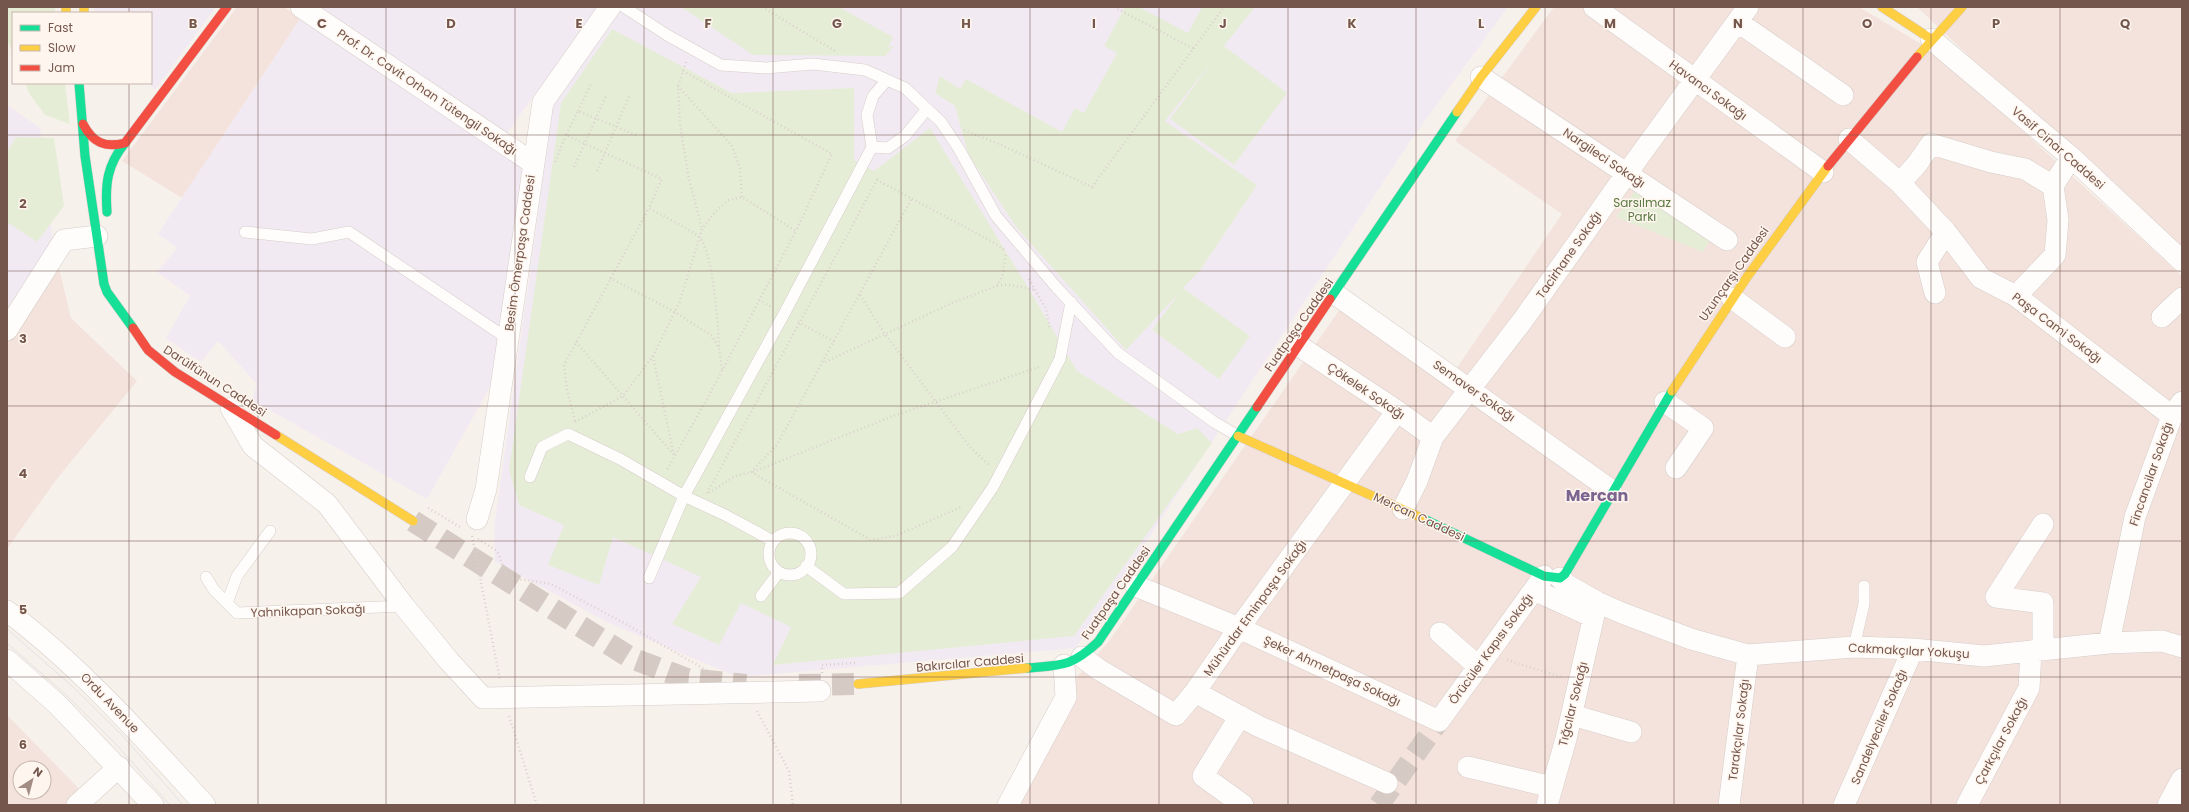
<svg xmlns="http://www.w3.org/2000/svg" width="2189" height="812" viewBox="0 0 2189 812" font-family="Poppins,sans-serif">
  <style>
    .commercial { fill: #f4e3dd; fill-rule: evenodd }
    .education { fill: #f2eaf3 }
    .park { fill: #e6edd7 }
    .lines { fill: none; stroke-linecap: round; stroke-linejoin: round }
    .street-tunnel { stroke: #d6cac4; stroke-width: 21; stroke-dasharray: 21 10; stroke-linecap: butt }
    .secondary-tunnel { stroke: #d6cac4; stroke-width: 22; stroke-dasharray: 22 11; stroke-linecap: butt }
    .lane-casing { stroke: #d6cdc8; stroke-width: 12 }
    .street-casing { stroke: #d6cdc8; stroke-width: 22 }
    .fast-casing { stroke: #d6cdc8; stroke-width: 10 }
    .slow-casing { stroke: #d6cdc8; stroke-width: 10 }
    .jam-casing { stroke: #d6cdc8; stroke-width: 10 }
    .path { stroke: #dad1ce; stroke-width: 2.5; stroke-dasharray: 1 3; stroke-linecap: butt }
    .lane { stroke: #fefdfc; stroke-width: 11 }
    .street { stroke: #fefdfc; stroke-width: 21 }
    .fast { stroke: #16e098; stroke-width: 9 }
    .slow { stroke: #ffcf43; stroke-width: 9 }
    .jam { stroke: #f24e42; stroke-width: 9 }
    .tram { stroke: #e4e2e5; stroke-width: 1 }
    .grid { fill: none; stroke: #75564c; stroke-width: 1; stroke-opacity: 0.55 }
    .labels { text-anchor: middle; stroke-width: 3; stroke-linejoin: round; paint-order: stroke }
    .street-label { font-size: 12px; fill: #75564c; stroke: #fef6ee }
    .park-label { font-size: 12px; fill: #5b7a44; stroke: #fef6ee }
    .district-label { font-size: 16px; font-weight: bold; fill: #7c6491; stroke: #fef6ee }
    .grid-label { font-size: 13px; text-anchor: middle; font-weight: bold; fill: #75564c; stroke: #fef6ee; stroke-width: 3; stroke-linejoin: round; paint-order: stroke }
  </style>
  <rect width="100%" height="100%" fill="#f7f1ec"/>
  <!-- commercial -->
  <path class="commercial" d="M 237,7 L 284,7 L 300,19 L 182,198 L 122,161 Z
    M 1554,7 L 1859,7 L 1938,54 L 2182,276 L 2182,805 L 1011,805 L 1075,679 L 1110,640 L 1349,296 L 1456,369 L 1562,214 L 1455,141 Z
    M 1917,7 L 2182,7 L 2182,257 Z
    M 53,243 L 71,318 L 137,381 L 56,480 L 7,549 L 7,319 Z
    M 7,715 L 95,805 L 7,805 ZM 20,768 L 44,768 L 44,792 L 20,792 Z"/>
  <!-- education -->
  <path class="education" d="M 94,7 L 216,7 L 155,90 L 149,83 L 151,83 L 151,13 L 95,13 Z
    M 321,7 L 599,7 L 506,134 Z
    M 619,7 L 1508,7 L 1411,140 L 1076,648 L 738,677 L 609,623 L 495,562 L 494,529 L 554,99 Z
    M 300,19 L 523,164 L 494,380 L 427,499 L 252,400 L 257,384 L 218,341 L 201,362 L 166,338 L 190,296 L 157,272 L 177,248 L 158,234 Z
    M 7,105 L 40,128 L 53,243 L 7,319 Z"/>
  <!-- park -->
  <path class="park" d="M 7,7 L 55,7 L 55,13 L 13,13 L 13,54 L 7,40 Z
    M 681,7 L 839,7 L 893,37 L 888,48 L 895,45 L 885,56 L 753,55 Z
    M 1125,7 L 1139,7 L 1188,33 L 1202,7 L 1255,7 L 1224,46 L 1287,93 L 1234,165 L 1170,119 L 1214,59 L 1165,121 L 1257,185 L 1201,269 L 1183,288 L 1250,336 L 1219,379 L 1152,330 L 1180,292 L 1126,350 L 1017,228 L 968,154 L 955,106 L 935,93 L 940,76 L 960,89 L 966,79 L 1062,132 L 1075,108 L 1084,113 L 1117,53 L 1104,46 Z
    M 612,29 L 732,93 L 854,88 L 854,160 L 874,171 L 930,128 L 1023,279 L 1077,371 L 1178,434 L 1197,428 L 1212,443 L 1074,636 L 773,665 L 791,627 L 741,603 L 719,645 L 672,624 L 701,577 L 613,537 L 599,585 L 548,565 L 564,525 L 519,505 L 509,470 L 561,103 Z
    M 25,83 L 65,83 L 70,124 L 45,115 L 29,93 Z
    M 16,137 L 54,138 L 64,206 L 37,242 L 7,222 L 7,152 Z
    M 1638,187 L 1711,239 L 1703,252 L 1616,217 Z"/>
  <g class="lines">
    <!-- street-tunnel -->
    <path class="street-tunnel" d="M 1379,805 L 1439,721"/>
    <!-- secondary-tunnel -->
    <path class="secondary-tunnel" d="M 413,521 L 631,658 L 687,679 L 746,685
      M 799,685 L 858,684"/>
    <defs>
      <path id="lane" d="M 624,7 L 667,35 L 721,65 L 766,68 L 813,64 L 865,70 L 905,88 L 941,122 L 959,149 L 996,216 L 1057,288 L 1118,353 L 1214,422 L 1238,436
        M 872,147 L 888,148 L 905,136 L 927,109
        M 245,232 L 312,239 L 349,232 L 508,339
        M 530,477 L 542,447 L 568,434 L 620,459 L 684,496 L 725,515 L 773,541
        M769 554a21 21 0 1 1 42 0a21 21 0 1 1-42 0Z
        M 806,566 L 844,594 L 899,593 L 952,547 L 993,487 L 1060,359 L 1071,302
        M 206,577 L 214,590 L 237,613 L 404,606
        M 649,578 L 684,496 L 784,314 L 872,147 L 867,115 L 873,96 L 887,80
        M 761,596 L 779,572
        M 227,603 L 237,576 L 270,531
        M 1854,647 L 1864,604 L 1864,586"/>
      <path id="street" d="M 301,7 L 533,163
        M 1594,7 L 1823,172
        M 1738,22 L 1843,95
        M 1931,39 L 2071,157 L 2182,261
        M 1481,77 L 1727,240
        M 1849,139 L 1900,183 L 1946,232 L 1981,278 L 2016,296 L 2172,416
        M 1900,183 L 1917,164 L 1931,144 L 1991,162 L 2025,169 L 2053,186
        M 1935,293 L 1927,262 L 1946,232
        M 1335,294 L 1611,490
        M 2016,296 L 2055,255 L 2058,220 L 2053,186 L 2071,157
        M 1732,298 L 1785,337
        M 2162,317 L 2182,298
        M 7,330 L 64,240 L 97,236
        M 1299,346 L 1397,411 L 1433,437
        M 1665,402 L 1703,428 L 1676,468
        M 231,408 L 253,446 L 327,504 L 404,606 L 449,661 L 483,698 L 820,691
        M 1403,509 L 1417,481 L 1433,437 L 1523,320 L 1627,173 L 1748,7
        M 477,519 L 486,489 L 543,102 L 610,7
        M 2043,524 L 1996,597 L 2043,603 L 2043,650
        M 1560,578 L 1567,585 L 1597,602 L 1622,613 L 1691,639 L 1748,655 L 1854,647 L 1913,649 L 1984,656 L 2109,643 L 2162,641 L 2182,647
        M 1136,586 L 1239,628 L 1439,721 L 1544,576
        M 1534,590 L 1593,617
        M 7,611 C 81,667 142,736 205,805
        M 1440,633 L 1479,667
        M 2109,643 L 2135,517 L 2172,416 L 2182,402
        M 1082,657 L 1098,669 L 1176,715 L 1195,692 L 1239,628 L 1397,411
        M 7,660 L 57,704 L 153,805
        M 1195,692 L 1258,726 L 1387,783
        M 1572,715 L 1631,732
        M 1240,716 L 1203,776 L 1243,805
        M 1468,767 L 1552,787
        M 77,805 L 119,767
        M 1008,805 L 1066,697 L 1064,665
        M 1547,805 L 1566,739 L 1597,602
        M 1729,805 L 1748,655
        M 1844,805 L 1913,649
        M 1967,805 L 2029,688 L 2031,651
        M 2168,805 L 2182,779"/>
      <path id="fast" d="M 79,83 L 85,156 L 104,284 L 107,292 L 133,328
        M 107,212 C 105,184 107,165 125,143
        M 1330,299 L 1457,112
        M 1424,519 L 1544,576 L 1560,578 L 1565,574 L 1672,391
        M 1027,668 C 1062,665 1071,667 1098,642 L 1257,407"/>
      <path id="slow" d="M 66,7 L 66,13
        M 84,7 L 84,13
        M 1882,7 L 1931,39
        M 1917,57 L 1962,7
        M 1457,112 L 1481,77 L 1536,7
        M 1672,391 L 1747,277 L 1828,166
        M 276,435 L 413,521
        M 1238,436 L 1424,519
        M 858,684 L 1027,668"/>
      <path id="jam" d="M 83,124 C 93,143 105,148 125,143 L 227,7
        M 1828,166 L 1917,57
        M 133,328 L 148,350 L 175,372 L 276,435
        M 1257,407 L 1330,299"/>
    </defs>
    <!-- lane casing -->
    <use href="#lane" class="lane-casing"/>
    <!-- street casing -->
    <use href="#street" class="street-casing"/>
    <!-- fast casing -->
    <use href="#fast" class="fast-casing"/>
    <!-- slow casing -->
    <use href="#slow" class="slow-casing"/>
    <!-- jam casing -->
    <use href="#jam" class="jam-casing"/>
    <!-- path -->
    <path class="path" d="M 762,7 L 835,51
      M 1114,7 L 1194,49
      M 686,62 L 678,86 L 680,125 L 689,179 L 702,229
      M 683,71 L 832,154 L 796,231
      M 678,86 L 732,146 L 740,169 L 742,197
      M 578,111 L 591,84
      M 964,130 L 999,144 L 1092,187 L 1224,7
      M 636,135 L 578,111 L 566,135 L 662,179 L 649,208 C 659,214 693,231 699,237 C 714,253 718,326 719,348
      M 555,162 L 566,135
      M 574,167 L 607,94
      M 597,171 L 630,94
      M 610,278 L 675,312 L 712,336 L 719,348 L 722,370
      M 1029,279 L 1046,309 L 1050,330
      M 997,285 L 1011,285 L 1035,290
      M 860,295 L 885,334 L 969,446 L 989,465
      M 759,300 L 773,308
      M 798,322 L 835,342
      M 576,342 L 675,456
      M 653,356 L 674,456
      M 825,362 L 952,303 L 997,286 L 1003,274 L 1006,252
      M 575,421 L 567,390 L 564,365 L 649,208
      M 575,422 L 623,396 L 653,356 L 680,301 L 702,229 L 716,211 L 729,200 L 742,197 L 796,231 L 707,399 L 667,470
      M 751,472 L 777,445 L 912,198
      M 753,472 L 893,416 L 1039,367
      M 707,493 L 877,180 L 991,241 L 1006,251
      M 709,493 L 735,476 L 751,472 L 871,540 L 895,536 L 961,507
      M 428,508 L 460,527
      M 472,536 L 500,680
      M 478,539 L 497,551 L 507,577 L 551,584 L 624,623 L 713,674
      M 1507,660 L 1561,677
      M 822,673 L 822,665 L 855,663
      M 757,711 L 789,771 L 793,805
      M 509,716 L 537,805"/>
    <!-- lane -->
    <use href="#lane" class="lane"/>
    <!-- street -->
    <use href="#street" class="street"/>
    <!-- fast -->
    <use href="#fast" class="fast"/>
    <!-- slow -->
    <use href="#slow" class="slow"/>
    <!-- jam -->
    <use href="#jam" class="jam"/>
    <!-- tram -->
    <path class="tram" d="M 7,629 L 72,686 L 122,735 L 183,805
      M 7,643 L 64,693 L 114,742 L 170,805"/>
  </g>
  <!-- grid -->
  <path class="grid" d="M 129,7 L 129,13M 258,7 L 258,805M 386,7 L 386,805M 515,7 L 515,805M 644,7 L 644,805M 773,7 L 773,805M 901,7 L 901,805M 1030,7 L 1030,805M 1159,7 L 1159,805M 1288,7 L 1288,805M 1416,7 L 1416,805M 1545,7 L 1545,805M 1674,7 L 1674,805M 1803,7 L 1803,805M 1931,7 L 1931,805M 2060,7 L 2060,805M 129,83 L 129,805M 7,135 L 2182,135M 7,271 L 2182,271M 7,406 L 2182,406M 7,541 L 2182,541M 7,677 L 2182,677"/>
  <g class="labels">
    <!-- street labels -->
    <g class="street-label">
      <text transform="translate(1708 90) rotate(36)" y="4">Havancı Sokağı</text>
      <text transform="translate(427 92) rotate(34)" y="4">Prof. Dr. Cavit Orhan Tütengil Sokağı</text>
      <text transform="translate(2058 148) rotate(41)" y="4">Vasif Cinar Caddesi</text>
      <text transform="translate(1604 158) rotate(34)" y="4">Nargileci Sokağı</text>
      <text transform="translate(520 253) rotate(-82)" y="4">Besim Ömerpaşa Caddesi</text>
      <text transform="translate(1569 255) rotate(-55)" y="4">Tacirhane Sokağı</text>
      <text transform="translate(1734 274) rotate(-55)" y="4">Uzunçarşı Caddesi</text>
      <text transform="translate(1299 325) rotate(-55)" y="4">Fuatpaşa Caddesi</text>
      <text transform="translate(2057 328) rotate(37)" y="4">Paşa Cami Sokağı</text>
      <text transform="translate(215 381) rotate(33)" y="4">Darülfünun Caddesi</text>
      <text transform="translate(1366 391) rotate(34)" y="4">Çökelek Sokağı</text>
      <text transform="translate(1474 391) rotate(35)" y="4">Semaver Sokağı</text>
      <text transform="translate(2151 474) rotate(-71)" y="4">Fincancilar Sokağı</text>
      <text transform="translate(1419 517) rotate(25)" y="4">Mercan Caddesi</text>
      <text transform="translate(1116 593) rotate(-55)" y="4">Fuatpaşa Caddesi</text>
      <text transform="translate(1255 608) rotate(-54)" y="4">Mühürdar Eminpaşa Sokağı</text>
      <text transform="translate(308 611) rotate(-2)" y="4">Yahnikapan Sokağı</text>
      <text transform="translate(1491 649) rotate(-54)" y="4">Örücüler Kapısı Sokağı</text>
      <text transform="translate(1909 651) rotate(3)" y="4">Cakmakçılar Yokuşu</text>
      <text transform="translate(970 663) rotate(-5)" y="4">Bakırcılar Caddesi</text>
      <text transform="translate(1332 671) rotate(25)" y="4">Şeker Ahmetpaşa Sokağı</text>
      <text transform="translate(110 703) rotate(46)" y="4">Ordu Avenue</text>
      <text transform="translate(1573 704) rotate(-76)" y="4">Tığcılar Sokağı</text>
      <text transform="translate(1879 727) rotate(-67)" y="4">Sandelyeciler Sokağı</text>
      <text transform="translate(1739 730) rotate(-83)" y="4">Tarakçılar Sokağı</text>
      <text transform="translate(2001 741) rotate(-62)" y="4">Çarkçılar Sokağı</text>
    </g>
    <!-- park labels -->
    <g class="park-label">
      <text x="1642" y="207">Sarsılmaz<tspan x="1642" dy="14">Parkı</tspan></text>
    </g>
    <!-- district labels -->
    <g class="district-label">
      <text x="1597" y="501">Mercan</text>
    </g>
  </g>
  <g class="grid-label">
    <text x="193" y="28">B</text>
    <text x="322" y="28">C</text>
    <text x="451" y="28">D</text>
    <text x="579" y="28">E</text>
    <text x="708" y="28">F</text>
    <text x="837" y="28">G</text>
    <text x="966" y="28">H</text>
    <text x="1094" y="28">I</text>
    <text x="1223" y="28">J</text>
    <text x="1352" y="28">K</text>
    <text x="1481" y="28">L</text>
    <text x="1610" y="28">M</text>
    <text x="1738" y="28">N</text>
    <text x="1867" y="28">O</text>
    <text x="1996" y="28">P</text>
    <text x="2125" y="28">Q</text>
    <text x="23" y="208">2</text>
    <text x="23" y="343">3</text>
    <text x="23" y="478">4</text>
    <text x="23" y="614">5</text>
    <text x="23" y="749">6</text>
  </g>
  <!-- border -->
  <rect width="2189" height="812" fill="none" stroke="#75564c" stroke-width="16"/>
  <!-- legend -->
  <rect x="12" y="12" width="140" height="72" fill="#fef6ee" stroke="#c7b6ad"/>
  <rect x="20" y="25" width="20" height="6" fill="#16e098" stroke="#c7b6ad"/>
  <text x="48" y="32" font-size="12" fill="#75564c">Fast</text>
  <rect x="20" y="45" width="20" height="6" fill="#ffcf43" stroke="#c7b6ad"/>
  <text x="48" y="52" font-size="12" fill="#75564c">Slow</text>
  <rect x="20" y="65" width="20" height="6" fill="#f24e42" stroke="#c7b6ad"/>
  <text x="48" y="72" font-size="12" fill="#75564c">Jam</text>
  <!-- north arrow -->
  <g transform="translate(32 780) rotate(36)"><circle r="19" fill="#fef6ee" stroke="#c7b6ad"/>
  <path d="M0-3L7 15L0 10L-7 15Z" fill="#a28c84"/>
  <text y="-6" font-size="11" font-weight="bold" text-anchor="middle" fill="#75564c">N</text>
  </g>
</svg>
